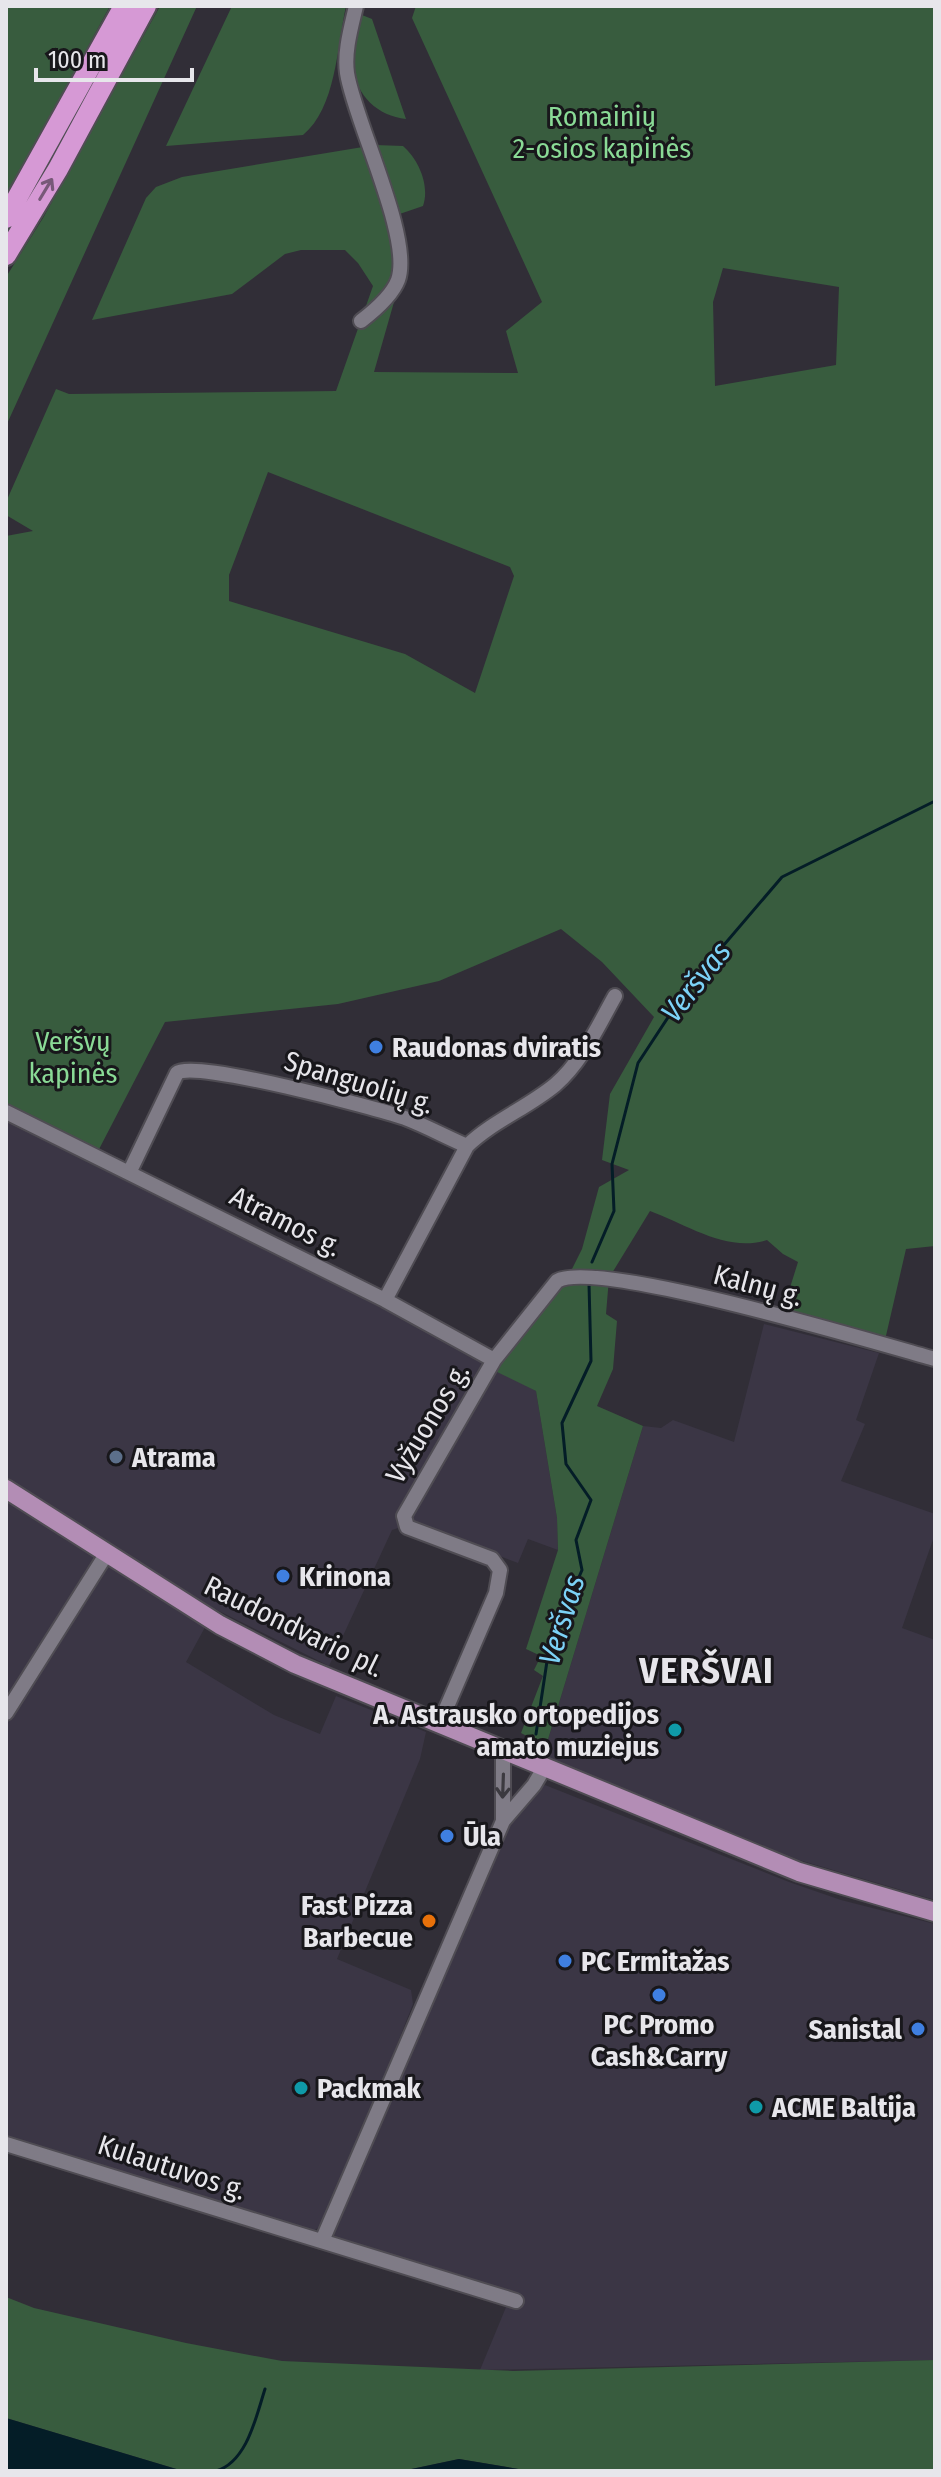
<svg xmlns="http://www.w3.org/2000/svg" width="941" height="2477" viewBox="0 0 941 2477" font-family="'Fira Sans Condensed',sans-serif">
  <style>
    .built { fill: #3b3645 }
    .green { fill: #385c3e; fill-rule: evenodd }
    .water { fill: #041d27 }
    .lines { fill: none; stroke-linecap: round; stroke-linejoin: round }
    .stream { stroke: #041d27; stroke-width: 3 }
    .minor-casing { stroke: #4f4c53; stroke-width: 18 }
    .major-casing { stroke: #4f4c53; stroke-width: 22 }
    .highway-casing { stroke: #4f4c53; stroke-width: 24 }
    .minor { stroke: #7f7b86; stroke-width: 14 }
    .major { stroke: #b38db5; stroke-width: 18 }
    .highway { stroke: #d699d5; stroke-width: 20 }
    .oneway { stroke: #775878 }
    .oneway2 { stroke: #3c3a40 }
    .shop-dot { fill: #3f7fe0; stroke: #18171b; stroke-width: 3 }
    .service-dot { fill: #5c6f8a; stroke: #18171b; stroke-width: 3 }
    .culture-dot { fill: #0f9aa8; stroke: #18171b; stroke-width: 3 }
    .food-dot { fill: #e8710a; stroke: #18171b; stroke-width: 3 }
    .labels { text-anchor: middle; stroke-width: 6; stroke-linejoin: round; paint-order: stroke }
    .park-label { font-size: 28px; fill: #8ada96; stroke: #18171b }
    .poi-label { font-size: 28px; font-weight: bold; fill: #e7e6eb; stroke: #18171b; text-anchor: start }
    .street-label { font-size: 28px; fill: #e7e6eb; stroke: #18171b }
    .water-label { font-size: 30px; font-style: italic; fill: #7cd2f7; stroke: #18171b }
    .district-label { font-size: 36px; font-weight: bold; letter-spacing: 2px; fill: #e7e6eb; stroke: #18171b }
  </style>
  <rect width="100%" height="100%" fill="#312e37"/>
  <!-- built -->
  <path class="built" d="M 6,1112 L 130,1171 L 536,1391 L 557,1518 L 558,1550 L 528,1539 L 518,1563 L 414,1523 L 392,1530 L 329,1666 L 215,1609 L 186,1662 L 274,1715 L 320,1734 L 336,1696 L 426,1732 L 420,1759 L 337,1959 L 411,1990 L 413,2004 L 335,2202 L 326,2222 L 315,2230 L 303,2231 L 6,2139 Z
    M 764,1324 L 879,1353 L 856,1420 L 865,1424 L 841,1481 L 935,1514 L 935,1534 L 902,1628 L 935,1640 L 935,1900 L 799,1860 L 543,1756 L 643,1426 L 661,1428 L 673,1420 L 734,1442 Z
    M 545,1785 L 789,1882 L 841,1900 L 935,1924 L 935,2360 L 480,2370 L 511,2295 L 383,2252 L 378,2257 L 337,2243 L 334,2235 L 505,1831 L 536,1790 Z"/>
  <!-- green -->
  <path class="green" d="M 6,6 L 110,6 L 6,198 Z
    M 160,6 L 197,6 L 6,426 L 6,277 L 43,218 Z
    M 232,6 L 346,6 C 337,47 336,108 303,135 L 166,146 Z
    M 416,6 L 935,6 L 935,1246 L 906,1249 L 885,1340 L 783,1310 L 798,1262 L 783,1254 L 767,1240 C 727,1253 686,1224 650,1211 L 609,1278 L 606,1314 L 617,1321 L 613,1369 L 597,1406 L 643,1426 L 546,1746 L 521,1733 L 543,1676 L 534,1670 L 541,1656 L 526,1649 L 558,1550 L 557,1518 L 536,1391 L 495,1371 L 564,1285 L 582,1249 L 599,1187 L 629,1170 L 602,1160 L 610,1094 L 654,1017 L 602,962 L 561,929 L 439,981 L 338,1004 L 165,1022 L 96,1155 L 6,1112 L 6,536 L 33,531 L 6,515 L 6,502 L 56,389 L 69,394 L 336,391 L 373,286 L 358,263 L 345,250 L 301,250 L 285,254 L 232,294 L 92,320 L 146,198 L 156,187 L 182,177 L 375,145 L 403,146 C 419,160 430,186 423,206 L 385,219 L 395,256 L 398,288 L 374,372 L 518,373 L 506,331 L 542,302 L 412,18 ZM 723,268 L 839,287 L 836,365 L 715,386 L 713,302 ZM 268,472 L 510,567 L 514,576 L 475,693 L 405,654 L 229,601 L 229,575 Z
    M 362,15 L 372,19 L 406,119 C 378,116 356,96 353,66 C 351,49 358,31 362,15 Z
    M 6,2297 L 34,2308 L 186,2343 L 282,2361 L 513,2371 L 935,2360 L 935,2471 L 530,2471 L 459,2459 L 402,2471 L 183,2471 L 6,2418 Z"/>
  <!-- water -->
  <path class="water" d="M 6,2418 L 183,2471 L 6,2471 Z
    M 459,2459 L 530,2471 L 402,2471 Z"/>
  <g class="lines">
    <!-- stream -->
    <path class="stream" d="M 592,1262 L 614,1211 L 612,1164 L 638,1063 L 688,987 L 782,877 L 935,801
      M 536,1734 L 549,1648 L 582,1570 L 576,1540 L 591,1500 L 566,1464 L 562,1423 L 591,1361 L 589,1284
      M 216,2471 C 247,2462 256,2417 265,2389"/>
    <defs>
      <path id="minor" d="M 356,6 C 351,28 344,51 347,73 C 354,120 413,238 398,280 C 392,296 374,311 361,321
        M 6,1112 L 385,1300 L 494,1360
        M 130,1171 L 177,1073 C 192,1059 376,1108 405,1118 C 426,1126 446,1137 467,1146 C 493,1121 527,1108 555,1085 C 582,1062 598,1026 615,996
        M 385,1300 L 467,1146
        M 6,1713 L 107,1553
        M 439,1725 L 496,1593 L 500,1570 L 492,1559 L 407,1527 L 404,1516 L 494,1360 L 557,1281 C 596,1258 877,1343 935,1359
        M 503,1751 L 503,1821
        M 6,2144 L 516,2301
        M 322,2241 L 503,1821 L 534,1785 L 544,1768"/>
      <path id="major" d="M 6,1489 L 220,1625 L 295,1664 L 799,1872 L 935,1912"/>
      <path id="highway" d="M 6,218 L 124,6
        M 6,255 L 58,169 L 146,6"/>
    </defs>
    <!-- minor casing -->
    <use href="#minor" class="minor-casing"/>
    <!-- major casing -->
    <use href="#major" class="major-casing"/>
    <!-- highway casing -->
    <use href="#highway" class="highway-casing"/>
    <!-- minor -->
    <use href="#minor" class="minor"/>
    <!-- major -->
    <use href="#major" class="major"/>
    <!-- highway -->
    <use href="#highway" class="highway"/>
  </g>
  <!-- one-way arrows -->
  <defs><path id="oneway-shaft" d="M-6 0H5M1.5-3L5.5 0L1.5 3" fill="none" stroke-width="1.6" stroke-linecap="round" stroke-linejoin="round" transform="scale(2)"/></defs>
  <use class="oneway" href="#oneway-shaft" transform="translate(46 189) rotate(-59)"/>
  <use class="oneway2" href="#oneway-shaft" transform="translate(503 1786) rotate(92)"/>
  <!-- markers -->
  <g class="shop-dot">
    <circle cx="376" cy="1047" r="8"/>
    <circle cx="283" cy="1576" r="8"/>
    <circle cx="447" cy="1836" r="8"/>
    <circle cx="565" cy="1961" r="8"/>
    <circle cx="659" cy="1995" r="8"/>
    <circle cx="918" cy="2029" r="8"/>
  </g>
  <circle class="service-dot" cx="116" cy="1457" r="8"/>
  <g class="culture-dot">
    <circle cx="675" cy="1730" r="8"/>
    <circle cx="301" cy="2088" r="8"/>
    <circle cx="756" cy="2107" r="8"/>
  </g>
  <circle class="food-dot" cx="429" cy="1921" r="8"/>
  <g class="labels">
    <!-- park labels -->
    <g class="park-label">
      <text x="602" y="126">Romainių<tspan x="602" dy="32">2-osios kapinės</tspan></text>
      <text x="73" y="1051">Veršvų<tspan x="73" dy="32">kapinės</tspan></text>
    </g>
    <!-- poi labels -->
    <g class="poi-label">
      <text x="392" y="1057">Raudonas dviratis</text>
      <text x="132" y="1467">Atrama</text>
      <text x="299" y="1586">Krinona</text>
      <text x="659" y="1724" text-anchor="end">A. Astrausko ortopedijos<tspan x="659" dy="32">amato muziejus</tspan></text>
      <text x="463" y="1846">Ūla</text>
      <text x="413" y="1915" text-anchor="end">Fast Pizza<tspan x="413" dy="32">Barbecue</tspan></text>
      <text x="581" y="1971">PC Ermitažas</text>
      <text x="659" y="2034" text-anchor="middle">PC Promo<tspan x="659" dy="32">Cash&amp;Carry</tspan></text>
      <text x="902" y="2039" text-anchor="end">Sanistal</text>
      <text x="317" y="2098">Packmak</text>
      <text x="772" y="2117">ACME Baltija</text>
    </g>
    <!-- street labels -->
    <g class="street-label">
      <text transform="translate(359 1082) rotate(17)" y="10">Spanguolių g.</text>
      <text transform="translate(286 1221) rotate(27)" y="10">Atramos g.</text>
      <text transform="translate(758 1285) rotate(15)" y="10">Kalnų g.</text>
      <text transform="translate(427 1423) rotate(-59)" y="10">Vyžuonos g.</text>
      <text transform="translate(294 1626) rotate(26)" y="10">Raudondvario pl.</text>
      <text transform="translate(172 2167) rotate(18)" y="10">Kulautuvos g.</text>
    </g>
    <!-- water labels -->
    <g class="water-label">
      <text transform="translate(696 982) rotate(-52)" y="10">Veršvas</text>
      <text transform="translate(562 1620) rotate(-73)" y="10">Veršvas</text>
    </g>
    <!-- district labels -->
    <g class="district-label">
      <text x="707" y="1683">VERŠVAI</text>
    </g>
  </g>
  <!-- border -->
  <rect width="941" height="2477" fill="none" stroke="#e7e6eb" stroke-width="16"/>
  <!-- scale -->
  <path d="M36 68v12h156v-12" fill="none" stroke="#e7e6eb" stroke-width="4"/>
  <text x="48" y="68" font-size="24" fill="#e7e6eb" stroke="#18171b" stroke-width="6" paint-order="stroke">100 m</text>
</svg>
